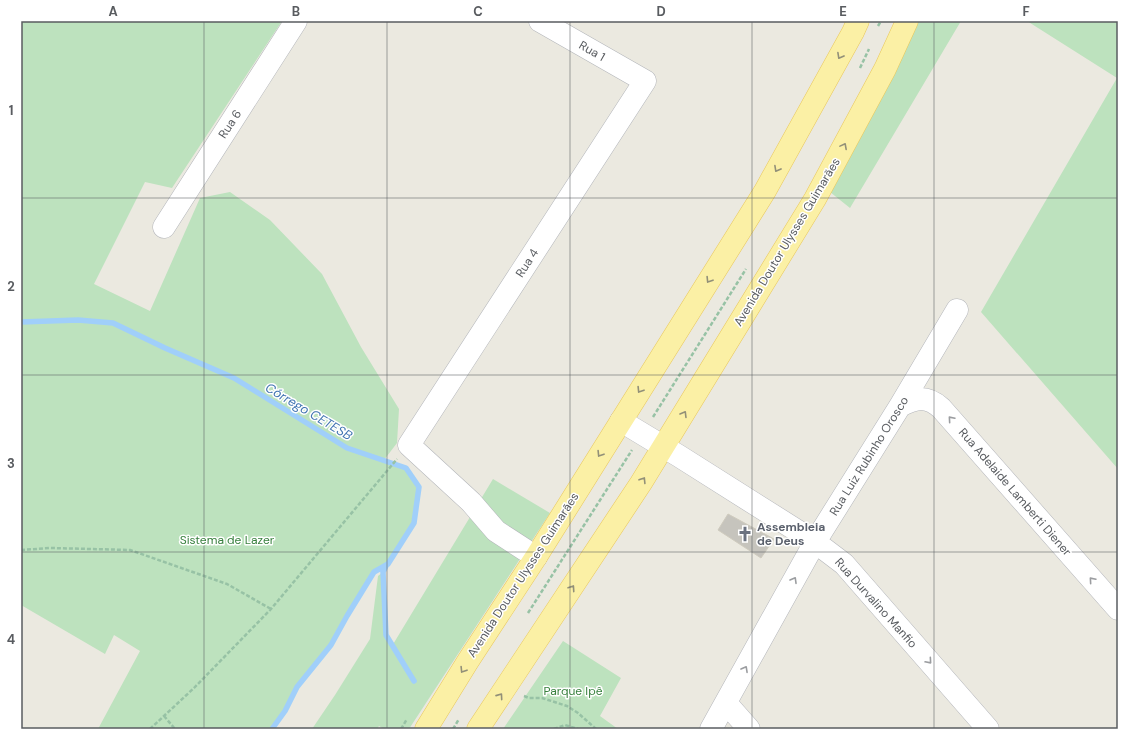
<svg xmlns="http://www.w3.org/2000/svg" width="1139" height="750" viewBox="0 0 1139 750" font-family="'DM Sans',sans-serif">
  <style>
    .green { fill: #bde2be }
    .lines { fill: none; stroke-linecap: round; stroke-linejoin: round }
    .stream { stroke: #a0cffa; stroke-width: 5.5 }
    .building { fill: #c6c4bd; stroke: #cfcbbe }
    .minor-casing { stroke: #b3b5ba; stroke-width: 23 }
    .major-casing { stroke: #e9c75a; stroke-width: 23 }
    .path { stroke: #97c2a5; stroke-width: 2.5; stroke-dasharray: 4 2; stroke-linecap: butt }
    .minor { stroke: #fff; stroke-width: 22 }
    .major { stroke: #fbf0a5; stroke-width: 22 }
    .oneway { stroke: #929078 }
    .oneway2 { stroke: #9b9da0 }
    .grid { fill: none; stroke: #595c60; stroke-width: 1; stroke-opacity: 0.55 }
    .labels { text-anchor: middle; stroke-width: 3; stroke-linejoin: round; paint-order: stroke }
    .street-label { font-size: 12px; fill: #595c60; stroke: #fff }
    .worship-label { font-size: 12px; font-weight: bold; fill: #5b616d; stroke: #fff; text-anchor: start }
    .park-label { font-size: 12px; fill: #38803e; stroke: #fff }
    .water-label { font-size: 13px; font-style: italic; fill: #4275b2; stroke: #fff }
    .neatline { fill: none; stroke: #595c60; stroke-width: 1.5 }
    .grid-label { font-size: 13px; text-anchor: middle; font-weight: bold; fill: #595c60 }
  </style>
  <rect width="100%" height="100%" fill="#ebe9e0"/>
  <!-- green -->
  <path class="green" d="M 21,21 L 282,21 L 172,188 L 145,182 L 94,284 L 150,311 L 200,198 L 230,192 L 270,220 L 322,274 L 361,347 L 399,409 L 397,443 L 384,460 L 406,468 L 419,487 L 414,523 L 388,564 L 374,572 L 347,616 L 331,645 L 297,687 L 285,711 L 272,729 L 98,729 L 140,651 L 114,635 L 105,654 L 21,605 Z
    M 915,21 L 961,21 L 850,208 L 830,192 Z
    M 1027,21 L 1118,21 L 1118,469 L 981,312 L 1117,78 Z
    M 493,479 L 550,513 L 409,729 L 384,729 L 379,726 L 377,729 L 312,729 L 335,695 L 370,639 L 378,576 L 383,572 L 386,635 L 392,646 Z
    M 563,641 L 621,678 L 600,716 L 618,729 L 503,729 Z"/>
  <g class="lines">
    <!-- stream -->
    <path class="stream" d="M 21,322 L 78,320 L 113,323 L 165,348 L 234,378 L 347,448 L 406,468 L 419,487 L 414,523 L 388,564 L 374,572 L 347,616 L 331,645 L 297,687 L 285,711 L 272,729
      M 386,566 L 383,572 L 386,635 L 414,681"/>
  </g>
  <!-- building -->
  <path class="building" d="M 728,514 L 774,539 L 761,558 L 718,530 Z"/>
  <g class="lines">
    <defs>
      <path id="minor" d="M 164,227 L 296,21
        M 900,406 C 916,398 926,395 941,408 L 1118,609
        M 621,421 L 679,456 L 815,542 L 844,564 L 988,729
        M 536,557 L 496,531 L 471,502 L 409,445 L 645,81 L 540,21
        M 726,703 L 749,729
        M 711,729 L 815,542 L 900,406 L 957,310"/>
      <path id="major" d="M 426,729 L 468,661 L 536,557 L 765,191 L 853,32 L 858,21
        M 478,729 L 641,483 L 815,199 L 885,69 L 907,21"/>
    </defs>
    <!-- minor casing -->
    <use href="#minor" class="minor-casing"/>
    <!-- major casing -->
    <use href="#major" class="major-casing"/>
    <!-- path -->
    <path class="path" d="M 878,26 L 881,21
      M 860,68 L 869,49
      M 653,417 L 746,269
      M 21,550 L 50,548 L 130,550 L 227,584 L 271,609
      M 528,613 L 632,450
      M 524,696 L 529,698 L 542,698 L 567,706 L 578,713 L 596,729
      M 164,716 L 175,729
      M 150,729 L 194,688 L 271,609 L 397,459
      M 401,729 L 407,719
      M 453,729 L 459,719
      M 554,729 L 565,725 L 578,729"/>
    <!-- minor -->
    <use href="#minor" class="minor"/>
    <!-- major -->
    <use href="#major" class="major"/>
  </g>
  <!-- one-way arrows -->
  <defs><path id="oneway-chevron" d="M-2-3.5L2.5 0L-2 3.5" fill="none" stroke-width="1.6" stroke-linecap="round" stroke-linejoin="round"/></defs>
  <g class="oneway">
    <use href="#oneway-chevron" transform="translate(840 56) rotate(119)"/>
    <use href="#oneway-chevron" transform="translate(844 146) rotate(-62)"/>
    <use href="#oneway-chevron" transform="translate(777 169) rotate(119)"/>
    <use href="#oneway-chevron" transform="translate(709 280) rotate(122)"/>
    <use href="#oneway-chevron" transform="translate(640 390) rotate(122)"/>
    <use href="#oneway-chevron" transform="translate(684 414) rotate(-59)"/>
    <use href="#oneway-chevron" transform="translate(600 454) rotate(122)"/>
    <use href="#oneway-chevron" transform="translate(643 480) rotate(-58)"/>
    <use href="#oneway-chevron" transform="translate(572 588) rotate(-56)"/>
    <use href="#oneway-chevron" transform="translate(463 670) rotate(122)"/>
    <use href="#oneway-chevron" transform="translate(500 696) rotate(-55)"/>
  </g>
  <g class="oneway2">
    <use href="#oneway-chevron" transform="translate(951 419) rotate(-131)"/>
    <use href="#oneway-chevron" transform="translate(794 580) rotate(-60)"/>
    <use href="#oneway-chevron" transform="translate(1092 580) rotate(-131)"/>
    <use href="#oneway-chevron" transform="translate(929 661) rotate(49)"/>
    <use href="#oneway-chevron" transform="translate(745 669) rotate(-61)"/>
  </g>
  <!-- grid -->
  <path class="grid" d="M 204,21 L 204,729M 387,21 L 387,729M 570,21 L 570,729M 752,21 L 752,729M 934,21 L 934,729M 21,198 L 1118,198M 21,375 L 1118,375M 21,552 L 1118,552"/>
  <!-- icons -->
  <defs>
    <symbol id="church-bare" viewBox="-9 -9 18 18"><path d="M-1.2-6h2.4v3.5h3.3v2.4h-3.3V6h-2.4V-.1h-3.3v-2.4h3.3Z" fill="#6b7280" stroke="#fff" stroke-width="2.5" paint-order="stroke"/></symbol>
  </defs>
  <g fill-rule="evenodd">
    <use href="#church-bare" x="734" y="523" width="22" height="22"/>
  </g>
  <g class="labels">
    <!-- street labels -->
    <g class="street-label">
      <text transform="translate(592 51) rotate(30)" y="4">Rua 1</text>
      <text transform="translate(230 124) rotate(-57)" y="4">Rua 6</text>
      <text transform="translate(787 242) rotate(-59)" y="4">Avenida Doutor Ulysses Guimarães</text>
      <text transform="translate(527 263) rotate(-57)" y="4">Rua 4</text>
      <text transform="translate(869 456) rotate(-58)" y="4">Rua Luiz Rubinho Orosco</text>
      <text transform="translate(1015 492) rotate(49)" y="4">Rua Adelaide Lamberti Diener</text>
      <text transform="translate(523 575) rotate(-57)" y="4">Avenida Doutor Ulysses Guimarães</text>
      <text transform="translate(876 603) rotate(48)" y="4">Rua Durvalino Manfio</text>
    </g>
    <!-- worship labels -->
    <g class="worship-label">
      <text x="757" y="531">Assembleia<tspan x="757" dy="14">de Deus</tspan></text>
    </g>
    <!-- park labels -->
    <g class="park-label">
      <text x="227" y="544">Sistema de Lazer</text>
      <text x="573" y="695">Parque Ipê</text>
    </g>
    <!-- water labels -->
    <g class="water-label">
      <text transform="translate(309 411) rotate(31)" y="5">Córrego CETESB</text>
    </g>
  </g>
  <!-- border -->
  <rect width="1139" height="750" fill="none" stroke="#ffffff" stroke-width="44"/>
  <rect x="22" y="22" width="1095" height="706" class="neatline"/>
  <g class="grid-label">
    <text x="113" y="16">A</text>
    <text x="296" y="16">B</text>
    <text x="478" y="16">C</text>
    <text x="661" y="16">D</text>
    <text x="843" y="16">E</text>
    <text x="1026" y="16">F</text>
    <text x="11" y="115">1</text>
    <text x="11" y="291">2</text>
    <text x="11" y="468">3</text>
    <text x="11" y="644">4</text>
  </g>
</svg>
